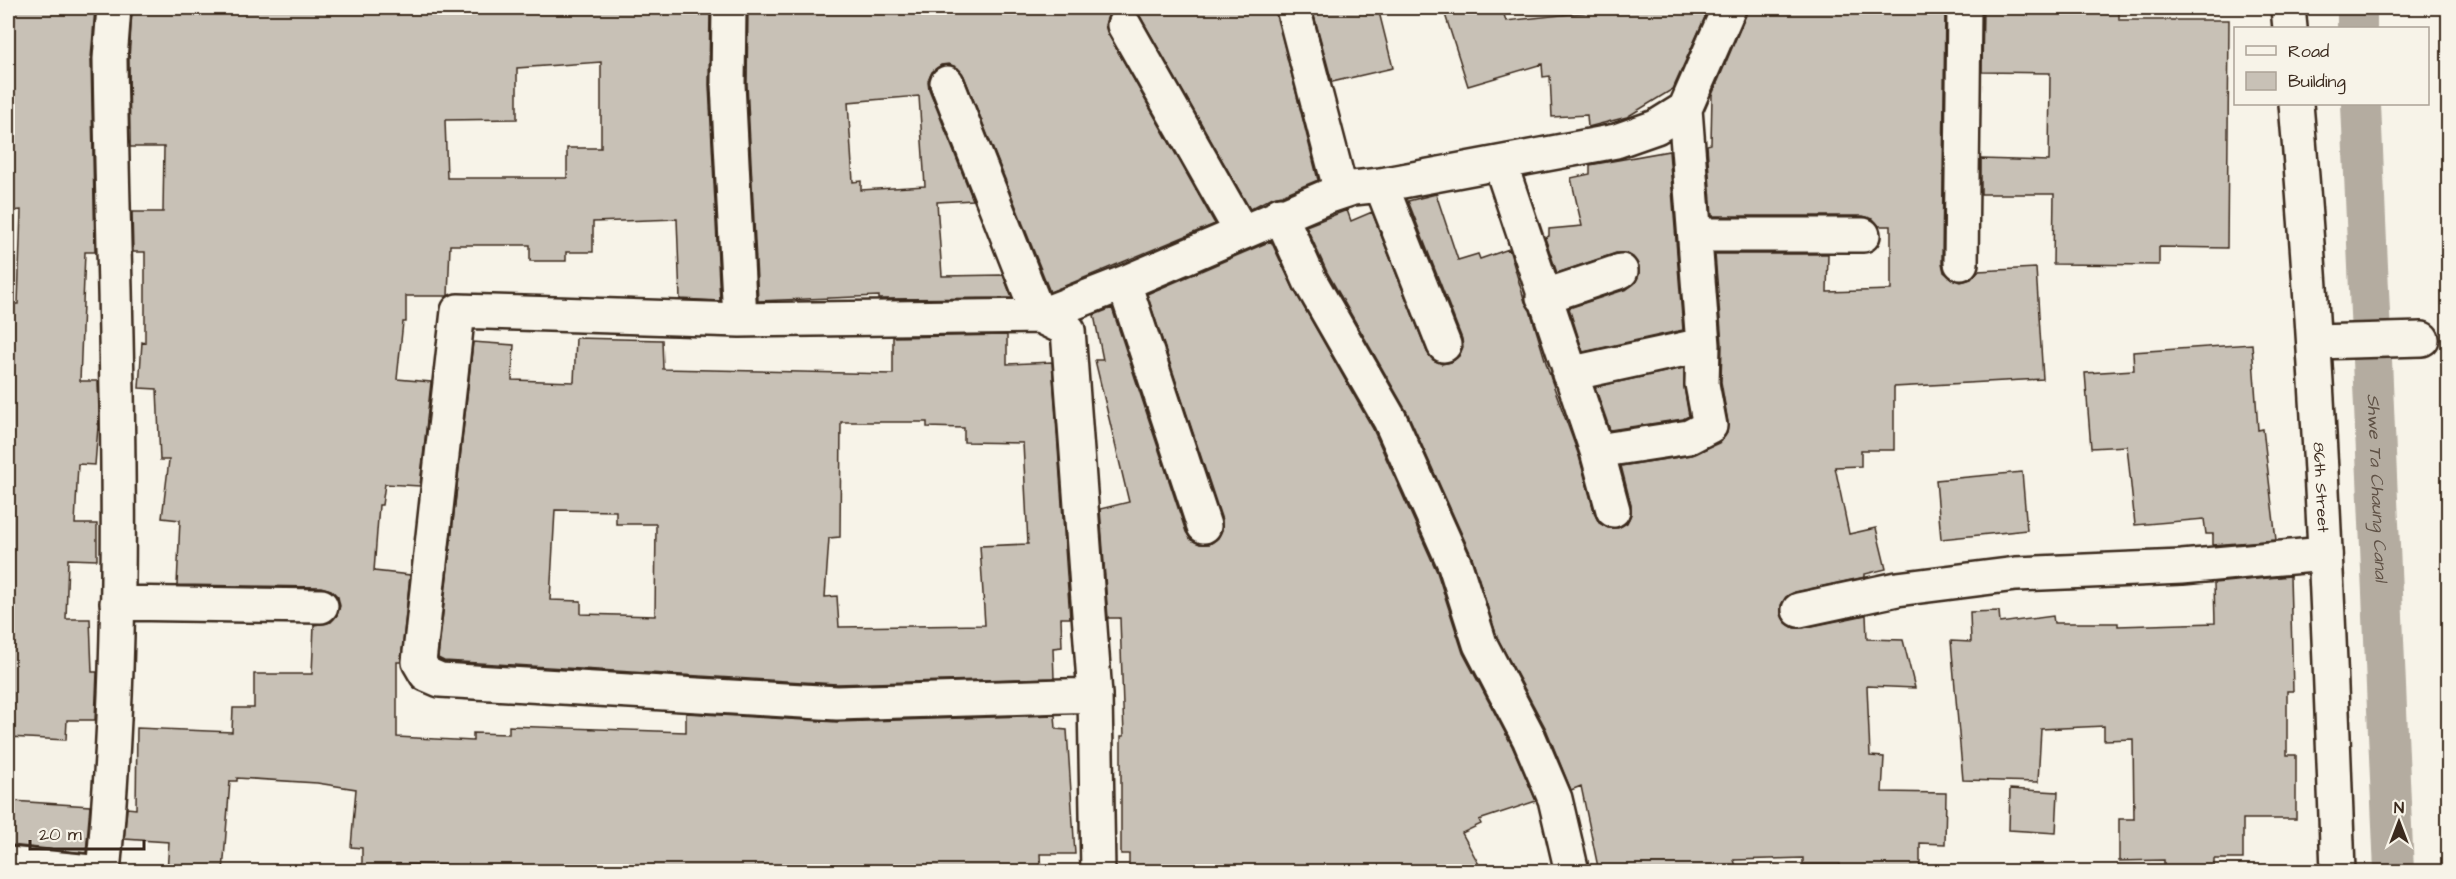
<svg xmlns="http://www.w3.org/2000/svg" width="2456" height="879" viewBox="0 0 2456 879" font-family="'Architects Daughter',sans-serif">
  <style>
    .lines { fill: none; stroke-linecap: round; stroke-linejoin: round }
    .canal { stroke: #b4aca0; stroke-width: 40 }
    .building { fill: #c8c1b6; stroke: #3b2a1e; stroke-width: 1.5; fill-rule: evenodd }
    .street-casing { stroke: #3b2a1e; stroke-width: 38 }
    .secondary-casing { stroke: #3b2a1e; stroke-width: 38 }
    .street { stroke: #f7f3e8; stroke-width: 33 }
    .secondary { stroke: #f7f3e8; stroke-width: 33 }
    .labels { text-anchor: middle; stroke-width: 4.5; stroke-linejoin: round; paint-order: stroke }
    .street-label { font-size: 16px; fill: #3b2a1e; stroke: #f7f3e8 }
    .water-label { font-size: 18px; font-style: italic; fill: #5f5145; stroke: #f7f3e8 }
  </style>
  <rect width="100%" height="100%" fill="#f7f3e8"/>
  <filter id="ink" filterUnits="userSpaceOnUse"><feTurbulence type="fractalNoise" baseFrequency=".0167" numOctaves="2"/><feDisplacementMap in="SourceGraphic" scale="12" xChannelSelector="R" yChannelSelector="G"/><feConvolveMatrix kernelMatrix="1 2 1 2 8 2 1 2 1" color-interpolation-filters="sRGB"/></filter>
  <g filter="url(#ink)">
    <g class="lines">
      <!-- canal -->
      <g class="canal">
        <path d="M 2357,8 L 2357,28"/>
        <path id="s1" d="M 2361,104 L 2394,872"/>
      </g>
    </g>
    <!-- building -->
    <path class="building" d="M 8,8 L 95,8 L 91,59 L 95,252 L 85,252 L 80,381 L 98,381 L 99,414 L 95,465 L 78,464 L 75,524 L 97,524 L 97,560 L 68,559 L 66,619 L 90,619 L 92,672 L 97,672 L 95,720 L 67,720 L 66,740 L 8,737 L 8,304 L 18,304 L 21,210 L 11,211 L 11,162 L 8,162 Z
      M 132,8 L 710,8 L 709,85 L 720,301 L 680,299 L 677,219 L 593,222 L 593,252 L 566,252 L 566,261 L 530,261 L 530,245 L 450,245 L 448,296 L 406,296 L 406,322 L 403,322 L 397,379 L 431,382 L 420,486 L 385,484 L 382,505 L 379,505 L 374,571 L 410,575 L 401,662 L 397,662 L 397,737 L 473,741 L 473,733 L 509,734 L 509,726 L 686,732 L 686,713 L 837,722 L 1055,715 L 1056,729 L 1067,730 L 1075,854 L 1040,854 L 1041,872 L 456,872 L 456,865 L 396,864 L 396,872 L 362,872 L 362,848 L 351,847 L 356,789 L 317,783 L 237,778 L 237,781 L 230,781 L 223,872 L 167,872 L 169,842 L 124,839 L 127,808 L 136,809 L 137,728 L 232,732 L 233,708 L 254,708 L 254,674 L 312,674 L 314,625 L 331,622 L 337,615 L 340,606 L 338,597 L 331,590 L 321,587 L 177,585 L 180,520 L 162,518 L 169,460 L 160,460 L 157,389 L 139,388 L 142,342 L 145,343 L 145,252 L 133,252 L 132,212 L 163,212 L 164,147 L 130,147 L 129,60 ZM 601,62 L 601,148 L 567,148 L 567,178 L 447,178 L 445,120 L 517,119 L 517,68 Z
      M 748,8 L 1119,8 L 1108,16 L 1105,25 L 1108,34 L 1215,224 L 1050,292 L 964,76 L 958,68 L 949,64 L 941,65 L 932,72 L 928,81 L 929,89 L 973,200 L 937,202 L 942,276 L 1003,275 L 1012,298 L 879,299 L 879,296 L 758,301 L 747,84 ZM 919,96 L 925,186 L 861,190 L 861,181 L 853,182 L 848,102 Z
      M 1129,8 L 1275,8 L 1318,180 L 1282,195 L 1273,197 L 1250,209 L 1140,16 Z
      M 1312,8 L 1378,8 L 1393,68 L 1332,82 Z
      M 1443,8 L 1502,8 L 1506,21 L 1627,8 L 1709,8 L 1673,89 L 1627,117 L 1588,127 L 1587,115 L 1552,117 L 1550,76 L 1543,77 L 1542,64 L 1468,86 Z
      M 1747,8 L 1945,8 L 1942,263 L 1944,272 L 1952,279 L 1961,282 L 1971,279 L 1978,271 L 2036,268 L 2043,379 L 1894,387 L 1894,450 L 1861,450 L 1861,466 L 1835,467 L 1849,534 L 1876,528 L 1886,569 L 1865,574 L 1865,577 L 1795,592 L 1786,597 L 1781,605 L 1781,614 L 1785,622 L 1794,628 L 1803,628 L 1866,615 L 1867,639 L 1903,640 L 1915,688 L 1867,686 L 1870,756 L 1884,757 L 1882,792 L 1946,793 L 1945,844 L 1920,843 L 1920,872 L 1840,872 L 1840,864 L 1803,864 L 1803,858 L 1734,860 L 1738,872 L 1599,872 L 1581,786 L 1571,790 L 1546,729 L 1497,637 L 1472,557 L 1407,412 L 1327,272 L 1306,226 L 1347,210 L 1351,221 L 1372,212 L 1427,352 L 1433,360 L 1442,364 L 1451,362 L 1459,356 L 1463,347 L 1462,339 L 1408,201 L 1436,194 L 1458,260 L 1478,254 L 1480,259 L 1509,249 L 1525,302 L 1530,310 L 1551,379 L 1579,456 L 1595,515 L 1599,523 L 1608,528 L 1618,528 L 1627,523 L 1631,514 L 1631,505 L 1621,466 L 1692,455 L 1719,443 L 1727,433 L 1728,422 L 1721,382 L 1722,344 L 1715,254 L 1828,254 L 1827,292 L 1891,290 L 1891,226 L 1879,226 L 1873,219 L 1863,216 L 1712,216 L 1707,145 L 1711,144 L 1712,95 L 1746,15 Z
      M 1983,8 L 2119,8 L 2119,20 L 2229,20 L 2227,248 L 2159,247 L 2159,265 L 2053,264 L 2054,194 L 1981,194 L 1981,159 L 2049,161 L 2050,73 L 1982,72 Z
      M 1669,151 L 1683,330 L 1583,352 L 1569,308 L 1627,289 L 1635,283 L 1639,274 L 1639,266 L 1633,257 L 1624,253 L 1616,253 L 1557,273 L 1545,238 L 1549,236 L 1549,229 L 1582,226 L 1571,178 L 1590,174 L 1590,165 Z
      M 1271,241 L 1294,290 L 1373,429 L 1437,572 L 1463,653 L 1512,746 L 1536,801 L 1479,820 L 1481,824 L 1462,833 L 1483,872 L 1129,872 L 1129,854 L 1121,854 L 1121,736 L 1124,736 L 1120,618 L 1108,618 L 1100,509 L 1129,502 L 1095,360 L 1103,360 L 1094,315 L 1112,308 L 1186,532 L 1191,540 L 1200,544 L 1210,544 L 1218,538 L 1222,530 L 1222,520 L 1147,294 Z
      M 1007,335 L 1007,364 L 1052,362 L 1070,618 L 1061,618 L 1062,647 L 1053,648 L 1054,678 L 837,684 L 444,661 L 438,658 L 473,342 L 514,345 L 512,380 L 574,382 L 576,338 L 662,340 L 663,369 L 893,374 L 893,337 ZM 841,422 L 927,422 L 927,427 L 964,428 L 964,442 L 1023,443 L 1028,544 L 980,546 L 985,625 L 839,627 L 837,596 L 825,597 L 829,538 L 840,537 ZM 555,510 L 616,511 L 616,524 L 656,524 L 655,616 L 581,614 L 581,601 L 550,600 Z
      M 2252,344 L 2258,430 L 2263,429 L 2276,540 L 2213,545 L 2213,534 L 2206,534 L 2204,519 L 2135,525 L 2127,446 L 2091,448 L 2085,373 L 2134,370 L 2133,352 Z
      M 1684,368 L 1684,387 L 1689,416 L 1683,419 L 1610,430 L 1595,387 Z
      M 2022,472 L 2027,530 L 1941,539 L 1936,480 Z
      M 2290,576 L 2293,691 L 2287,691 L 2287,755 L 2296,755 L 2296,819 L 2243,819 L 2243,859 L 2214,859 L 2214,872 L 2164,872 L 2164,860 L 2119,861 L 2119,819 L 2134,819 L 2133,739 L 2104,740 L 2104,726 L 2041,729 L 2038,782 L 1963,780 L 1951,641 L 1971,642 L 1970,612 L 1999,611 L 2000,623 L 2053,616 L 2054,623 L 2118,623 L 2118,626 L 2215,623 L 2214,583 Z
      M 2010,789 L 2058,792 L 2056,833 L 2009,830 Z
      M 12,801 L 90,806 L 86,853 L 10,845 Z"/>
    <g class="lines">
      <defs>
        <path id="street" d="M 729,8 L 728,84 L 740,320
          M 1293,8 L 1341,192
          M 1124,25 L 1241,231
          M 947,83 L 1039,316 L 740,320 L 458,311 L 419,662 L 426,674 L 440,680 L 837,703 L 1095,695
          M 1500,163 L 1597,451 L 1613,510
          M 1381,185 L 1444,345
          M 1280,214 L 1310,281 L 1390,420 L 1455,565 L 1480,644 L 1529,738 L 1555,799 L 1572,872
          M 1695,235 L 1863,235
          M 1961,263 L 1964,8
          M 1124,283 L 1204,526
          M 1543,297 L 1621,271
          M 2315,342 L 2422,339
          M 1569,374 L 1703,345
          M 1597,451 L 1689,437 L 1710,426 L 1702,384 L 1703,345 L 1685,109
          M 117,603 L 321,606
          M 1799,610 L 1897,589 L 2016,574 L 2182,567 L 2325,554
          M 8,864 L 91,872
          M 103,872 C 130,602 114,330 110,59 L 114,8
          M 1098,872 L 1095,695 L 1068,330 L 1039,316 L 1124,283 L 1326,197 L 1353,188 L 1381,185 L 1616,141 L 1656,127 L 1685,109 L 1729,8"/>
        <g id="secondary">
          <path d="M 2288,8 L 2290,28"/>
          <path id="s2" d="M 2296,104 C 2318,359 2329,615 2338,872"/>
        </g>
      </defs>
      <!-- street casing -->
      <use href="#street" class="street-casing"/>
      <!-- secondary casing -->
      <use href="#secondary" class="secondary-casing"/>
      <!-- street -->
      <use href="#street" class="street"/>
      <!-- secondary -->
      <use href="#secondary" class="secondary"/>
    </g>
  </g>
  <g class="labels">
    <!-- street labels -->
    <g class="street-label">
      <text dy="6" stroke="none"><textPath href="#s2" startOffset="384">86th Street</textPath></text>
    </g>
    <!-- water labels -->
    <g class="water-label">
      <text dy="6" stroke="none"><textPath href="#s1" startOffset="384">Shwe Ta Chaung Canal</textPath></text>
    </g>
  </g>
  <!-- margin -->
  <rect width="2456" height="879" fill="none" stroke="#f7f3e8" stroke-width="30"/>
  <rect x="15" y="15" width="2426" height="849" fill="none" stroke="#3b2a1e" stroke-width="2" filter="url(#ink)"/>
  <!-- legend -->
  <rect x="2234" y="27" width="195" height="78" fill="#f7f3e8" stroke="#aca397" stroke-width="1.5"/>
  <rect x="2246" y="46" width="30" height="9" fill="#f7f3e8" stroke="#aca397" stroke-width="1.5"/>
  <text x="2288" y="57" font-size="18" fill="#3b2a1e">Road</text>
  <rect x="2246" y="72" width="30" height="18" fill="#c8c1b6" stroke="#aca397" stroke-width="1.5"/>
  <text x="2288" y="87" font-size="18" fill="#3b2a1e">Building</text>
  <!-- north arrow -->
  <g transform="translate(2399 822)" stroke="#f7f3e8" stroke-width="4.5" paint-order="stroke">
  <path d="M0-4.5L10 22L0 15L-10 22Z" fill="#3b2a1e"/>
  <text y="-9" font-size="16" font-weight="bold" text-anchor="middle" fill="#3b2a1e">N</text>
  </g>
  <!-- scale -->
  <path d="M30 840v9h114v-9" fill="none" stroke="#3b2a1e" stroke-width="3"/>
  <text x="39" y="840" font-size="18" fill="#3b2a1e" stroke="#f7f3e8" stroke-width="4.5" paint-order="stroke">20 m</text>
</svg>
